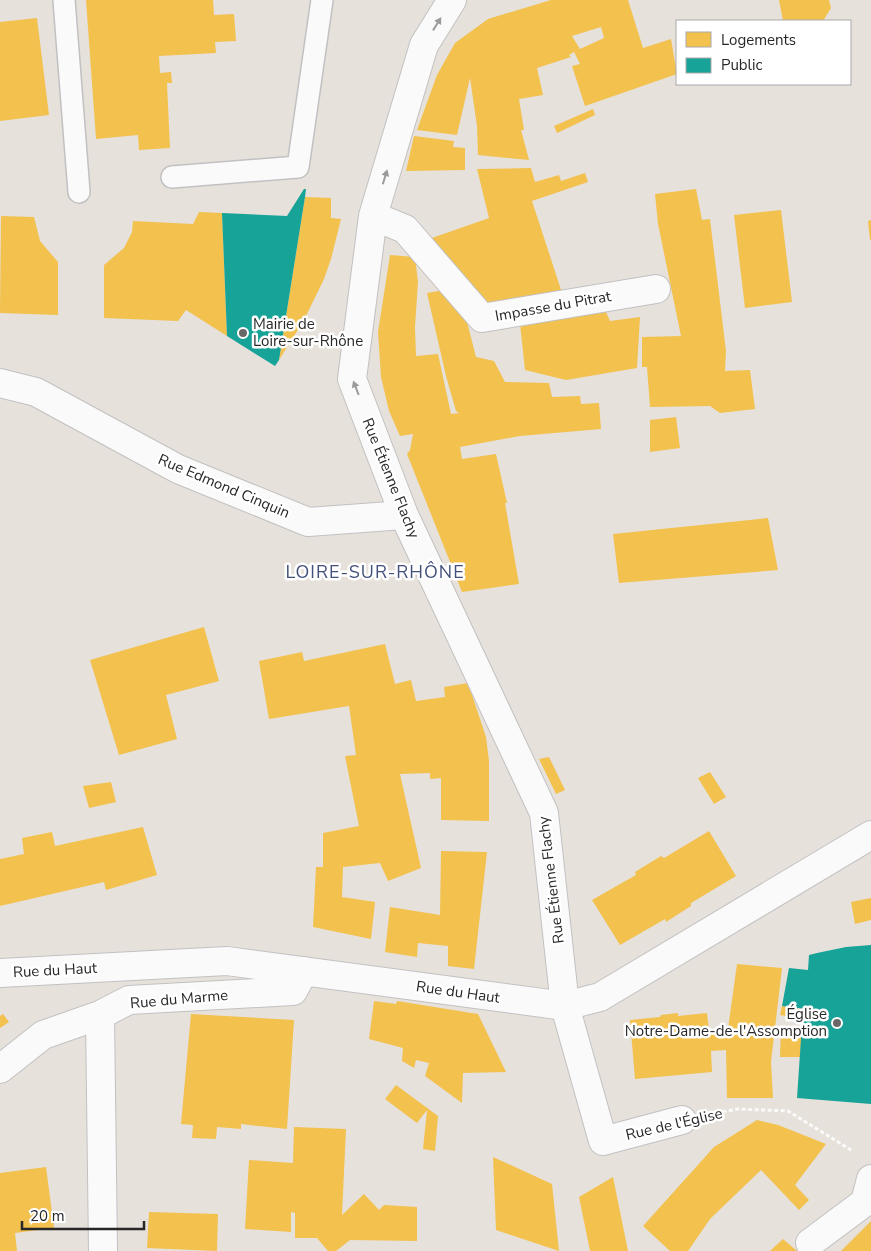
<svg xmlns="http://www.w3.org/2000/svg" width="871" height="1251" viewBox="0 0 871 1251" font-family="'Nunito Sans',sans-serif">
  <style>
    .homes { fill: #f2c14e; fill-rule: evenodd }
    .public { fill: #17a398 }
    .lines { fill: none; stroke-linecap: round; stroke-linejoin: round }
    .lane-casing { stroke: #c2c1c2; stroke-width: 24 }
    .street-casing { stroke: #c2c1c2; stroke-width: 30 }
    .secondary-casing { stroke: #c2c1c2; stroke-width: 30 }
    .path { stroke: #fbfafa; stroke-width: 3; stroke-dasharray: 4 2.5; stroke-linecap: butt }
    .lane { stroke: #fbfafa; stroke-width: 21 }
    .street { stroke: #fbfafa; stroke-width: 28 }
    .secondary { stroke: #fbfafa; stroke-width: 28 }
    .oneway { fill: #9c9b9b }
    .poi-dot { fill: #6a6866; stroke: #fff; stroke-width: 2 }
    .labels { text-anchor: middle; stroke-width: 5; stroke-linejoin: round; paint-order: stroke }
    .street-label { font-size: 15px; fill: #272727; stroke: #fff }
    .poi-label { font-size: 15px; fill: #272727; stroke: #fff; text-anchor: start }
    .quarter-label { font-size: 18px; letter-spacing: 1px; fill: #43517b; stroke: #fff }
  </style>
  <rect width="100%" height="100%" fill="#e7e1db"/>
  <!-- homes -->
  <path class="homes" d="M 86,0 L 213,0 L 214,15 L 234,14 L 236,41 L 215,42 L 216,53 L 159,56 L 160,73 L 171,72 L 172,83 L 167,83 L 170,148 L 139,150 L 138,135 L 96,139 Z
    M 551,0 L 628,0 L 643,48 L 671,39 L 677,74 L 585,106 L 572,66 L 580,64 L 574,52 L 569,55 L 571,57 L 537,68 L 543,95 L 519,99 L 524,130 L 521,130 L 529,160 L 478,155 L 477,126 L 470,78 L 457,135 L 417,130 L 437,75 L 455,43 L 488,19 ZM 601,27 L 604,38 L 580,49 L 572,36 Z
    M 779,0 L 829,0 L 831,8 L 823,21 L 783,21 Z
    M 37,18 L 49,115 L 0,121 L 0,22 Z
    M 593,109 L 595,115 L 557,133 L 554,126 Z
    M 414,136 L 454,141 L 453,147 L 465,148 L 465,170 L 406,171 Z
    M 531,168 L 535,182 L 559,175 L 561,181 L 585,173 L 588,182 L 532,201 L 564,299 L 492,305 L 480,299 L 432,238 L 489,218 L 477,169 Z
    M 696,189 L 702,220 L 710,219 L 726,351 L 725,371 L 750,370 L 755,409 L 720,413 L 710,406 L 650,407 L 647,367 L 642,367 L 642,337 L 681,336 L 658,224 L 655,194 Z
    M 305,197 L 331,198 L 331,218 L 341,219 L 331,259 L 324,279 L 304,320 L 279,360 Z
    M 781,210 L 792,302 L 745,308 L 734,215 Z
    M 199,212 L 222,213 L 227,336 L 186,310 L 178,321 L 104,318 L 104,265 L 124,248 L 132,232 L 133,221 L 193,224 Z
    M 1,216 L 34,217 L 40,241 L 58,262 L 58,315 L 0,313 Z
    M 871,220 L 871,240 L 870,240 L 868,221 Z
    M 390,255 L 415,257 L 418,282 L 415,327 L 416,356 L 438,354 L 451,414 L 459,413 L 456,411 L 446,376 L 427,293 L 444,290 L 467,322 L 476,357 L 494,361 L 505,382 L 549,383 L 552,397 L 580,396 L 581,404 L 599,403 L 601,429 L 520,436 L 460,447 L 462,459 L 496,454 L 507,503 L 505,503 L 519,584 L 462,592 L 407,454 L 410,450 L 413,434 L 400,436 L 389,411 L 381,377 L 378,332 Z
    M 602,303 L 610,321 L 640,317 L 637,368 L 566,380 L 525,370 L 520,324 Z
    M 676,417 L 680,448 L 650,452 L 650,420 Z
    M 768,518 L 778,570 L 619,583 L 613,534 Z
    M 204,627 L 219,681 L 166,695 L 177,739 L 119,755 L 90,660 Z
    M 385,644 L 395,684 L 411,680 L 416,701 L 445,697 L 444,687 L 468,683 L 486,737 L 489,761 L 489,821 L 441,820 L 441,778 L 430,779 L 430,773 L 400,774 L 421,868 L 388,881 L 380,863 L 343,867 L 342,897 L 375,902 L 371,939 L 313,927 L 316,867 L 323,867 L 323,833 L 359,826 L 345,756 L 356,755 L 349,706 L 269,719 L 259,661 L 302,652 L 304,661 Z
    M 549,757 L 565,790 L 556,794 L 539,759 Z
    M 710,772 L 726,797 L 714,804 L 698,778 Z
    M 111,782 L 116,802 L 89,808 L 83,786 Z
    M 143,827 L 157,875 L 106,890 L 104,882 L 0,906 L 0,859 L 24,854 L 22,838 L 52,832 L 55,846 Z
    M 709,831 L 736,876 L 691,903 L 691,906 L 666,922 L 665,919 L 620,945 L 592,900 L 636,875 L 635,872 L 661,856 L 664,858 Z
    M 441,851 L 487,852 L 474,969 L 448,966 L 448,946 L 418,943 L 417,957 L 385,952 L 390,907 L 440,915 Z
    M 871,898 L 871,920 L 855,924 L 851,902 Z
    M 737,964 L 782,968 L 771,1062 L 773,1098 L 727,1098 L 726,1050 L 711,1051 L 712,1072 L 635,1079 L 630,1020 L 660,1017 L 661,1015 L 678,1013 L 678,1016 L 707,1013 L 709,1031 L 720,1030 L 721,1036 L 727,1036 Z
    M 374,1001 L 396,1004 L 397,1001 L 478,1014 L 506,1072 L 463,1073 L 462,1103 L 425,1076 L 429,1063 L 416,1060 L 414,1068 L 402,1061 L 403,1048 L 369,1039 Z
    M 782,1006 L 803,1009 L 802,1019 L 780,1015 Z
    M 3,1014 L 9,1022 L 0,1028 L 0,1016 Z
    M 191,1014 L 294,1020 L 287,1129 L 241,1124 L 241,1129 L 217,1127 L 216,1139 L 192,1138 L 193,1125 L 181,1124 Z
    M 781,1026 L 802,1028 L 800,1057 L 780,1057 Z
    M 396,1085 L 438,1116 L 435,1151 L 423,1149 L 427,1110 L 417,1123 L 385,1099 Z
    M 757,1120 L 778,1125 L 826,1144 L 795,1185 L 809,1200 L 799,1210 L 761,1170 L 710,1219 L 688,1251 L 670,1251 L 643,1226 L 714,1147 Z
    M 294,1127 L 346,1129 L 342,1215 L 364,1194 L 379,1210 L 384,1205 L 417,1207 L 417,1241 L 350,1240 L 336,1251 L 328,1251 L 317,1238 L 295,1238 L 295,1213 L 291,1212 L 291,1232 L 245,1229 L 249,1160 L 293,1163 Z
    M 493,1157 L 552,1184 L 559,1251 L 496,1230 Z
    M 46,1167 L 54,1228 L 15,1233 L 17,1251 L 0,1251 L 0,1173 Z
    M 613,1177 L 628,1251 L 590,1251 L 579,1197 Z
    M 149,1212 L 218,1214 L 217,1251 L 147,1248 Z
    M 871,1221 L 871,1251 L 841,1251 Z
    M 783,1239 L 797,1251 L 770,1251 Z"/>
  <!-- public -->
  <path class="public" d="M 304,189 L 306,189 L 305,197 L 279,360 L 275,366 L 227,336 L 222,213 L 287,216 Z
    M 871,945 L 871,1104 L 797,1098 L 803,1009 L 782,1006 L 789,968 L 808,970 L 809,955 L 817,953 L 846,947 Z"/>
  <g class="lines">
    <defs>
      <path id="lane" d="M 64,0 L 79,192
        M 172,177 L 298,167 L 322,0"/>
      <path id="street" d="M 452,0 L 424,45 L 373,216 L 352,379 L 404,515 L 544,813 L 565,1006 L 603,1141 L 682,1120
        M 373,216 L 405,229 L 482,318 L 656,289
        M 0,383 L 36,392 L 178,469 L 308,522 L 404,515
        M 100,1015 L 103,1251
        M 0,1069 L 43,1035 L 100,1015 L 129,1000 L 293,991 L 304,971
        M 810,1243 L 865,1202 L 871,1179"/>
      <path id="secondary" d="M 0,973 L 227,961 L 565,1006 L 600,997 L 871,835"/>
    </defs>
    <!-- lane casing -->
    <use href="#lane" class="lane-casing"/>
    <!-- street casing -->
    <use href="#street" class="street-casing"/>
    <!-- secondary casing -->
    <use href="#secondary" class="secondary-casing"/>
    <!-- path -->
    <path class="path" d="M 716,1113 L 738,1109 L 788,1111 L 851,1150"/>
    <!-- lane -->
    <use href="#lane" class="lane"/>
    <!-- street -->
    <use href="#street" class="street"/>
    <!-- secondary -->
    <use href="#secondary" class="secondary"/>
  </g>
  <!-- one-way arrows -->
  <defs><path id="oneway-solid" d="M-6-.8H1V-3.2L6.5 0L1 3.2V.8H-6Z" transform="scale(1.25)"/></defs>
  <g class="oneway">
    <use href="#oneway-solid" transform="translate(437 24) rotate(-58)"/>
    <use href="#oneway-solid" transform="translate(385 177) rotate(-73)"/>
    <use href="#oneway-solid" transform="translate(356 388) rotate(-111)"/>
  </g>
  <!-- markers -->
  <g class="poi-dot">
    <circle cx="243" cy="333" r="5"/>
    <circle cx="837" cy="1023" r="5"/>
  </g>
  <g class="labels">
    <!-- street labels -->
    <g class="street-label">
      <text transform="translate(553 306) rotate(-10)" y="5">Impasse du Pitrat</text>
      <text transform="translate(391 478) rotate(68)" y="5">Rue Étienne Flachy</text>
      <text transform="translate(224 486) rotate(23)" y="5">Rue Edmond Cinquin</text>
      <text transform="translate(551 880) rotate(-97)" y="5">Rue Étienne Flachy</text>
      <text transform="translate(55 970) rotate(-3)" y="5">Rue du Haut</text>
      <text transform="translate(458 992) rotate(8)" y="5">Rue du Haut</text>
      <text transform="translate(179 999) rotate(-5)" y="5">Rue du Marme</text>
      <text transform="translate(674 1124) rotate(-13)" y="5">Rue de l'Église</text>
    </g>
    <!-- poi labels -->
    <g class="poi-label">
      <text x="253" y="329">Mairie de<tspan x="253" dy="17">Loire-sur-Rhône</tspan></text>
      <text x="827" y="1019" text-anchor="end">Église<tspan x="827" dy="17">Notre-Dame-de-l'Assomption</tspan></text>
    </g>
    <!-- quarter labels -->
    <g class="quarter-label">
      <text x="375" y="578">LOIRE-SUR-RHÔNE</text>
    </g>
  </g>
  <!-- legend -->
  <rect x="676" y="20" width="175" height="65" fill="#ffffff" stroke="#a9a9a9"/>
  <rect x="686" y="32" width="25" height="15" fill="#f2c14e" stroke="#a9a9a9"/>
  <text x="721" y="45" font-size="15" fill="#272727">Logements</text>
  <rect x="686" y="58" width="25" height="15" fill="#17a398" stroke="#a9a9a9"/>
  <text x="721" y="70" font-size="15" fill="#272727">Public</text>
  <!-- scale -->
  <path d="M22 1221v8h122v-8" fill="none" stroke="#272727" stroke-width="2.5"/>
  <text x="30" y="1221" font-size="15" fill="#272727" stroke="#ffffff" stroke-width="4" paint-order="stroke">20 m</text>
</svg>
